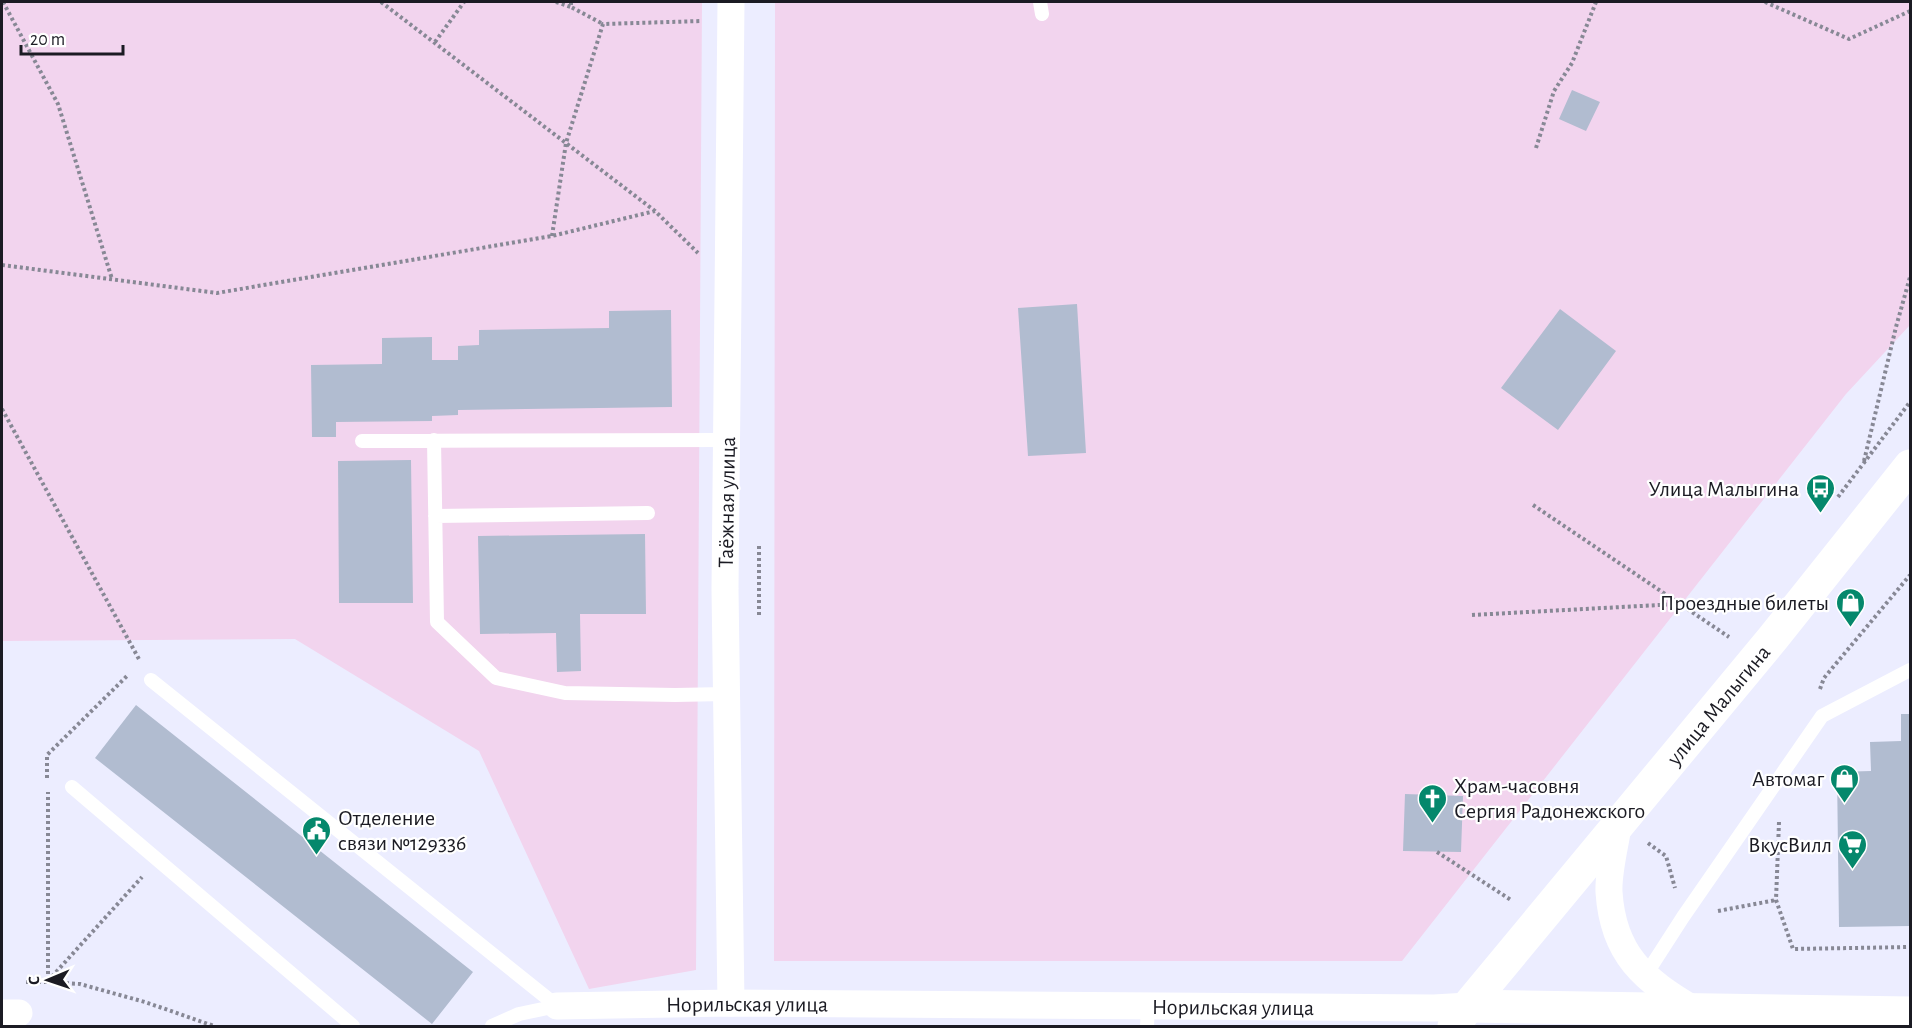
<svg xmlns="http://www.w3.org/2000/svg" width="1912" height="1028" viewBox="0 0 1912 1028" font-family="'Alegreya Sans',sans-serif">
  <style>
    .green { fill: #f2d4ee }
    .building { fill: #b1bcd0 }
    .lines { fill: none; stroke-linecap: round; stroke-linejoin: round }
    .path { stroke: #878895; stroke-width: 4; stroke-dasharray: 3 3; stroke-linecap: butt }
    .service { stroke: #fff; stroke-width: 14 }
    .minor { stroke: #fff; stroke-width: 27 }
    .tertiary { stroke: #fff; stroke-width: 33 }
    .labels { text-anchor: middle; stroke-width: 4.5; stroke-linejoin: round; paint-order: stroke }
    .poi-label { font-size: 22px; fill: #1b1b23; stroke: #fff; text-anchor: end }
    .street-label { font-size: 22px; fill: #1b1b23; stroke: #fff }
  </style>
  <rect width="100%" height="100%" fill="#ecedff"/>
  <!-- green -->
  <path class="green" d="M 2,2 L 702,2 L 696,970 L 589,989 L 479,751 L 295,639 L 2,641 Z
    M 775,2 L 1910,2 L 1910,325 L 1846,394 L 1402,961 L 774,961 Z"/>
  <!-- building -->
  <path class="building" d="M 1572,90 L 1600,102 L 1586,131 L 1559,119 Z
    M 1077,304 L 1086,453 L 1028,456 L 1018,308 Z
    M 1560,309 L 1616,351 L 1558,430 L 1501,388 Z
    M 671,310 L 672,407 L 458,410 L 458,415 L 432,416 L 432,421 L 336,422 L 336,437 L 312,437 L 311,365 L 382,364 L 382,338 L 432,337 L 432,360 L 458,360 L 458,346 L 479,345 L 479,330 L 609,328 L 609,311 Z
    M 411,460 L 413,603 L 339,603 L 338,461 Z
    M 645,534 L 646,614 L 580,614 L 581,671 L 557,672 L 556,633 L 480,634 L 478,536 Z
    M 136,705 L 473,972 L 432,1024 L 95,758 Z
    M 1901,714 L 1910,714 L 1910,926 L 1839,927 L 1837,772 L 1871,771 L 1870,742 L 1901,741 Z
    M 1405,794 L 1463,796 L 1461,852 L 1403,851 Z"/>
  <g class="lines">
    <!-- path -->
    <path class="path" d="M 3,2 L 58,104 L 112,279
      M 381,2 L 655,211 L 698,253
      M 556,2 L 571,7
      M 571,2 L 571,7 L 603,24
      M 1765,2 L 1849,39 L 1910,11
      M 435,42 L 464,2
      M 1536,148 L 1554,91 L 1572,63 L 1596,2
      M 552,236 L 566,143 L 603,24 L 702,21
      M 2,265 L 217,293 L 552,236 L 655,211
      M 2,409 L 140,661
      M 1864,461 L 1896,327 L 1910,277
      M 1838,497 L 1910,402
      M 1533,505 L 1729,637
      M 759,615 L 759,545
      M 1472,615 L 1678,604
      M 1820,689 L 1824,678 L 1910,575
      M 47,778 L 47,755 L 128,675
      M 1779,822 L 1776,900 L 1793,949 L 1910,947
      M 1648,843 L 1666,856 L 1675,888
      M 1437,852 L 1511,900
      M 1718,911 L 1776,900
      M 48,981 L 142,877
      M 26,982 L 48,982 L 48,792
      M 48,982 L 80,984 L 145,1002 L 214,1026"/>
    <!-- service -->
    <path class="service" d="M 1040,2 L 1042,14
      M 434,440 L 437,622 L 496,678 L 565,693 L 675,695 L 726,694
      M 362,441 L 726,440
      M 435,516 L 648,513
      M 151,680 L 557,1006
      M 72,787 L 353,1026
      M 1645,976 L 1683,917 L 1822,716 L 1910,670
      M 492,1026 L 519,1014 L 557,1006
      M 1147,1026 L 1148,1006"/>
    <!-- minor -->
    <g class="minor">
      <path d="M 731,2 L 725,589 L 731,1003"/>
      <path d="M 1618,827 C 1615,846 1608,873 1609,892 C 1613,955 1644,980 1695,1010"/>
      <path id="s1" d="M 557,1006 L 731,1003 L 1434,1008 L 1468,1006"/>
      <path d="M 2,1013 L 19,1013"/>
    </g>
    <!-- tertiary -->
    <g class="tertiary">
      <path d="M 1468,1006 L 1910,1013"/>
      <path id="s2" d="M 1454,1026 L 1468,1006 L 1773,638 L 1910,466"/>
    </g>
  </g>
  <!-- icons -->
  <defs>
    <symbol id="bus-pin" viewBox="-11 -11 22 30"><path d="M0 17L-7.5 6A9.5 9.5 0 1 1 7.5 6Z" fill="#05886c" stroke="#fff"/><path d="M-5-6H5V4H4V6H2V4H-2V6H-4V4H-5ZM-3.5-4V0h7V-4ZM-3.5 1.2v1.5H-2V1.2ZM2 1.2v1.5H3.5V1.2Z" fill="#fff"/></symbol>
    <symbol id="shop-pin" viewBox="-11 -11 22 30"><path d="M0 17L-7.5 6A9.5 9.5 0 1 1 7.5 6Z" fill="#05886c" stroke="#fff"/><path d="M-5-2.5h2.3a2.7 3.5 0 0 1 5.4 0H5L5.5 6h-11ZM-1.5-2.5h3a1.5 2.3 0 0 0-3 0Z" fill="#fff"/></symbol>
    <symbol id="church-pin" viewBox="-11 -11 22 30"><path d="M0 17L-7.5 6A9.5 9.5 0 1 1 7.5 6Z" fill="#05886c" stroke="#fff"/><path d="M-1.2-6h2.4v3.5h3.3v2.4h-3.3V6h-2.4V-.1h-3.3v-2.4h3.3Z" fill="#fff"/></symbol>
    <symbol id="civic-pin" viewBox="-11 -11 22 30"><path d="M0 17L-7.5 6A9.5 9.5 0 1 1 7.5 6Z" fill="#05886c" stroke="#fff"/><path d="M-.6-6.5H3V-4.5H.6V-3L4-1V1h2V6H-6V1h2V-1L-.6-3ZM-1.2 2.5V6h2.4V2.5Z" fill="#fff"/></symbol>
    <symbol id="supermarket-pin" viewBox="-11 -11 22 30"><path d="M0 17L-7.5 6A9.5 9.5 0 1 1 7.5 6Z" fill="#05886c" stroke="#fff"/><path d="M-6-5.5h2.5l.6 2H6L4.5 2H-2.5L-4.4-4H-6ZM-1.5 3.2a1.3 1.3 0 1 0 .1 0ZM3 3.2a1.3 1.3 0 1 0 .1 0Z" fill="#fff"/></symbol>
  </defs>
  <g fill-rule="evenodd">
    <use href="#bus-pin" x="1804" y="472" width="33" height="45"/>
    <use href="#shop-pin" x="1834" y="586" width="33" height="45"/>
    <use href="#shop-pin" x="1828" y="762" width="33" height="45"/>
    <use href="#church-pin" x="1416" y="782" width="33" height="45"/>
    <use href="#civic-pin" x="300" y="814" width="33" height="45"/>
    <use href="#supermarket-pin" x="1836" y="828" width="33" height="45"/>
  </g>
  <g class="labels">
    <!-- poi labels -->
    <g class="poi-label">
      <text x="1799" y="496">Улица Малыгина</text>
      <text x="1829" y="610">Проездные билеты</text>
      <text x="1824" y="786">Автомаг</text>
      <text x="1454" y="793" text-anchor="start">Храм-часовня<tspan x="1454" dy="25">Сергия Радонежского</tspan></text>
      <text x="338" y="825" text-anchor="start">Отделение<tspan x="338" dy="25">связи №129336</tspan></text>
      <text x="1832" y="852">ВкусВилл</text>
    </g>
    <!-- street labels -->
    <g class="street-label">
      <text transform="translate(726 502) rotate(-89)" y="8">Таёжная улица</text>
      <text dy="8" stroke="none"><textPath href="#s2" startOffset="416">улица Малыгина</textPath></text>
      <text dy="8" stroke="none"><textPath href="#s1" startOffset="190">Норильская улица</textPath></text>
      <text dy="8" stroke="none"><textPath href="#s1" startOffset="676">Норильская улица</textPath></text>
    </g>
  </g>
  <!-- border -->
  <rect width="1912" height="1028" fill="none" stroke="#1b1b23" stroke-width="6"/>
  <!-- north arrow -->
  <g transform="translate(48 980) rotate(268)" stroke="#ffffff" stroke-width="4.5" paint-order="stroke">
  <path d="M0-4.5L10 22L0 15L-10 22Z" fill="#1b1b23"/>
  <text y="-9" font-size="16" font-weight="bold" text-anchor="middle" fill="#1b1b23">С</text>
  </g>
  <!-- scale -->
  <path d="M21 45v9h102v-9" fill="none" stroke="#1b1b23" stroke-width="3"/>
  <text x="30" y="45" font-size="18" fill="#1b1b23" stroke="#ffffff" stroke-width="4.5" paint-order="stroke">20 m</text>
</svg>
